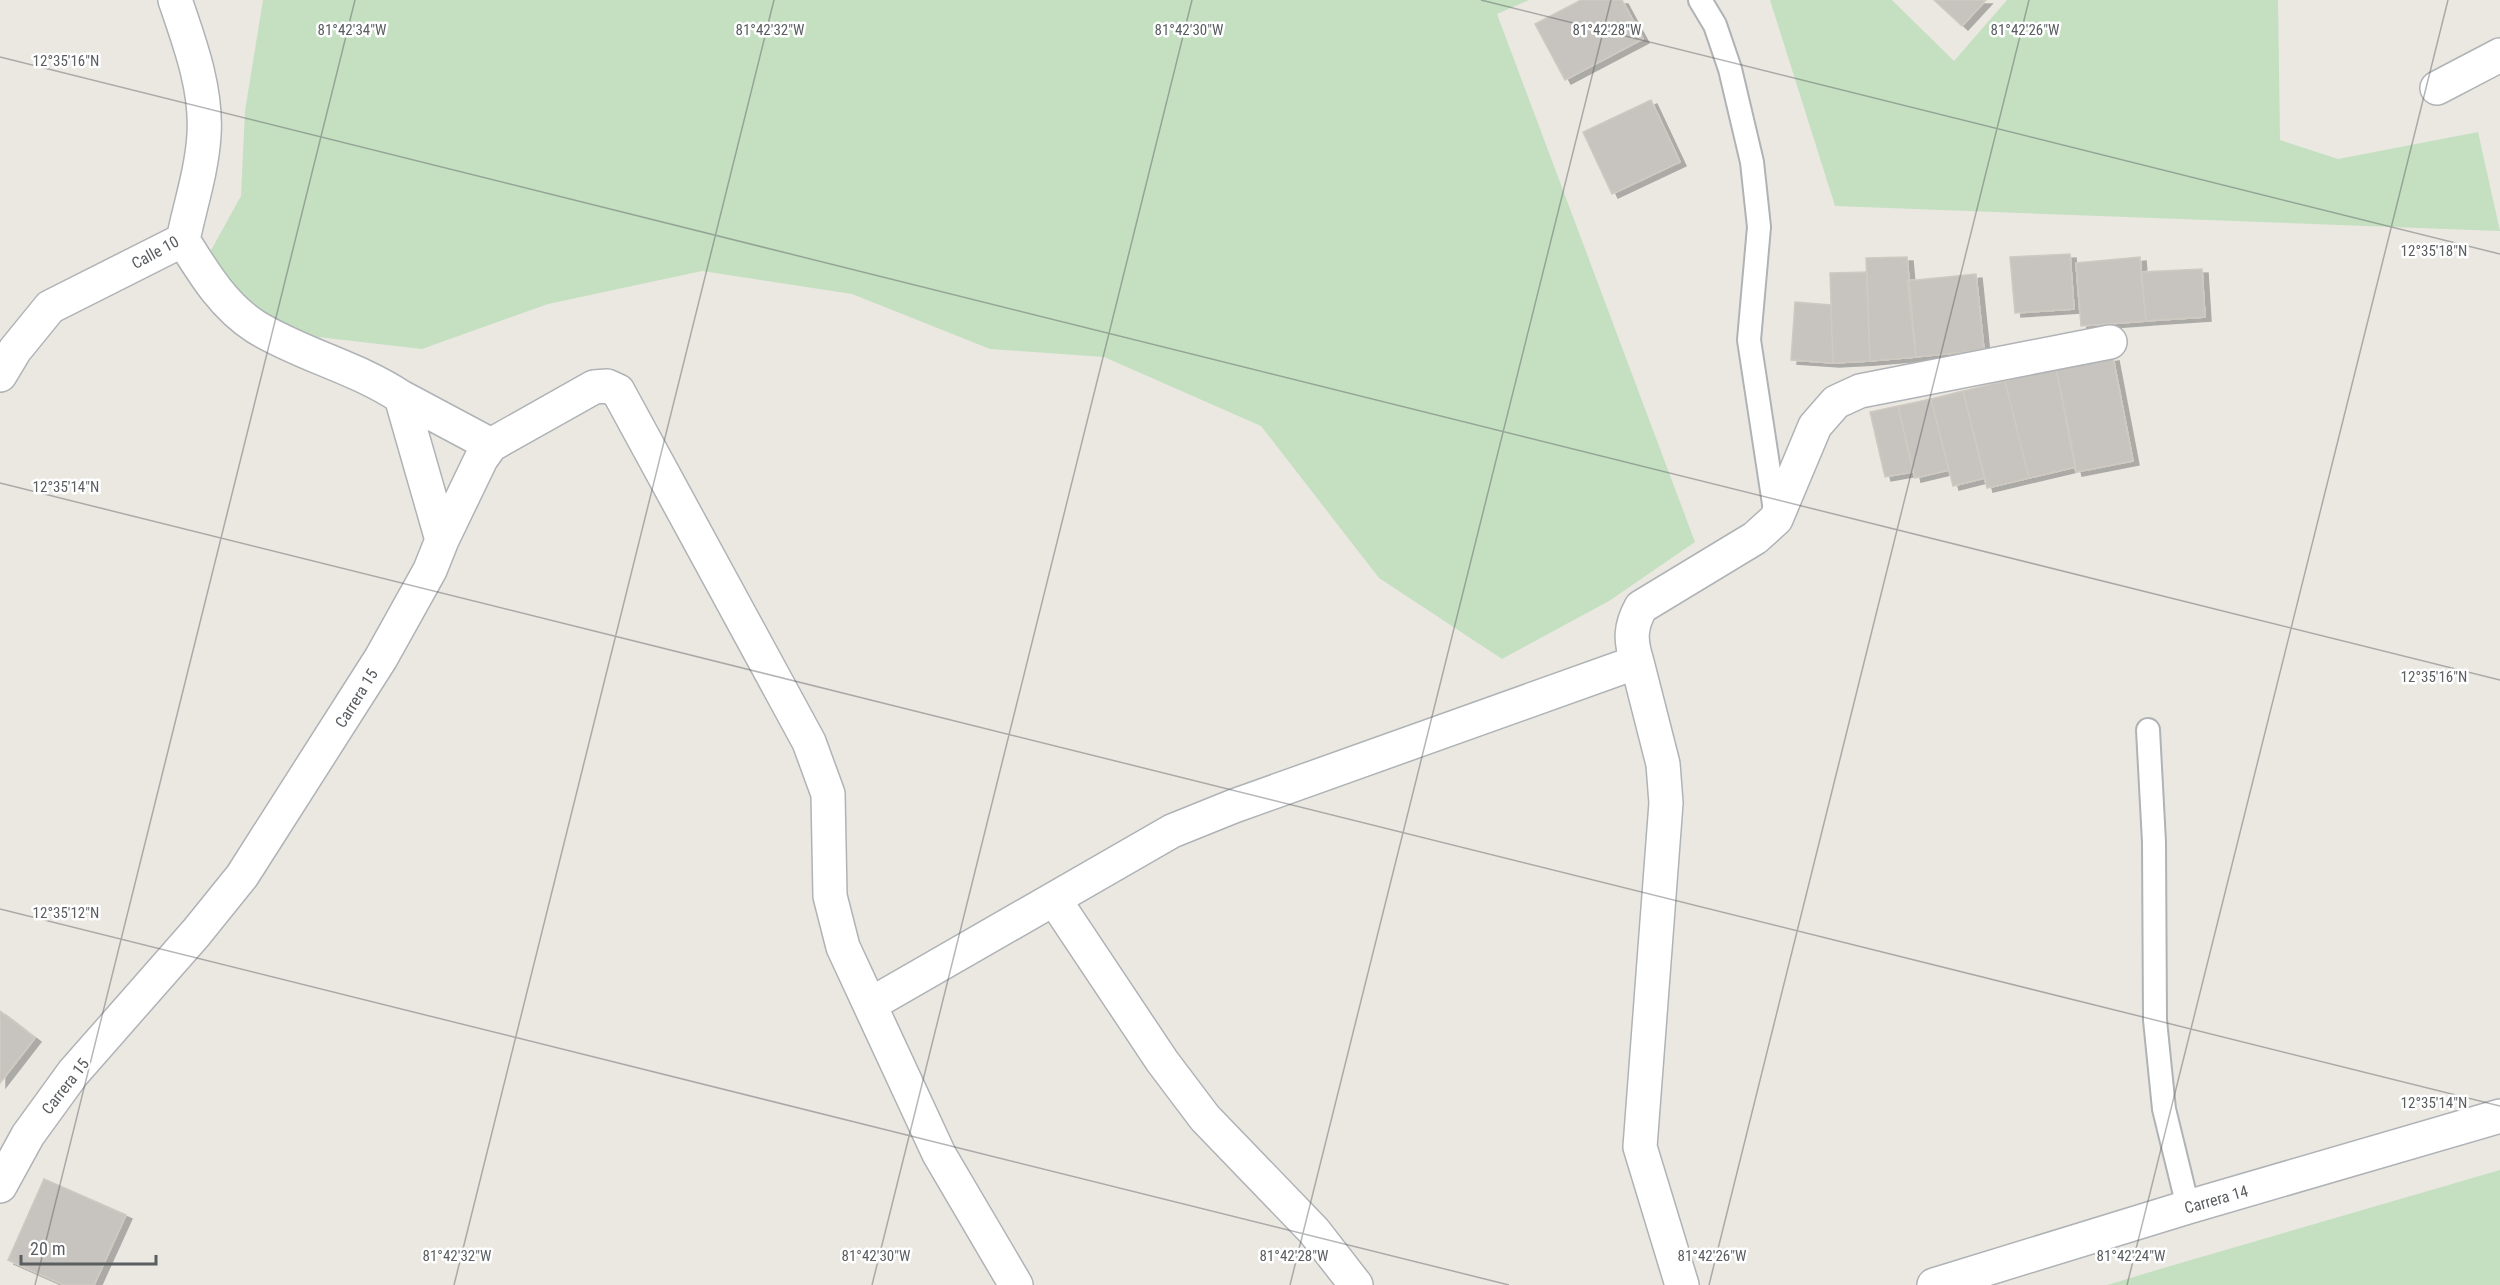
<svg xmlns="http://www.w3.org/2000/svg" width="2500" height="1285" viewBox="0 0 2500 1285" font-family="'Roboto Condensed',sans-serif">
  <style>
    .green { fill: #c4e0c1 }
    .building { fill: #c7c3bf; stroke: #cfcac1; stroke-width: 1.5; filter: url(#shadow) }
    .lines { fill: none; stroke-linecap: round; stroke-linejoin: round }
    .service-casing { stroke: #afb3b6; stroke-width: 26 }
    .minor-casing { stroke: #afb3b6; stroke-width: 36 }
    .service { stroke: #fff; stroke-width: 22 }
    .minor { stroke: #fff; stroke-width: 33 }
    .ticks { fill: none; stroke: #5a5e61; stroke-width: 1.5; stroke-opacity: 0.45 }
    .labels { text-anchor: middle; stroke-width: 5; stroke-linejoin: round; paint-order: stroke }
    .street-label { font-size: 16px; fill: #5a5e61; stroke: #fff }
    .ticks-label { font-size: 15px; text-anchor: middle; fill: #5a5e61; stroke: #fff; stroke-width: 5; stroke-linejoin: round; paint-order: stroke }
  </style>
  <defs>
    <filter id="shadow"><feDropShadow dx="6" dy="4" stdDeviation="0" flood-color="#0004"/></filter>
  </defs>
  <rect width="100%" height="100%" fill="#ebe8e2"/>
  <!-- green -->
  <path class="green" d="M 263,0 L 1529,0 L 1497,14 L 1695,542 L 1609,601 L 1502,659 L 1379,578 L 1261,426 L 1104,357 L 990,349 L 852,294 L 702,271 L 548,304 L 422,349 L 318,337 L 250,308 L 205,261 L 241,196 L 245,111 Z
    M 1770,0 L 1892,0 L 1954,61 L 2007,0 L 2278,0 L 2280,140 L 2338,159 L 2478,132 L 2500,231 L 1835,206 Z
    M 2500,1170 L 2500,1285 L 2107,1285 L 2160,1269 Z"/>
  <!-- building -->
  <path class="building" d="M 1581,0 L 1622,0 L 1643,39 L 1565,80 L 1535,24 Z
    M 1934,0 L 1986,0 L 1962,26 Z
    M 1651,100 L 1680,162 L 1612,194 L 1583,132 Z
    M 2070,254 L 2074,309 L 2015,313 L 2010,257 Z
    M 1907,257 L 1916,357 L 1870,361 L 1866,258 Z
    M 2140,257 L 2146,321 L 2081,326 L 2076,263 Z
    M 2202,269 L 2205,317 L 2146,321 L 2141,272 Z
    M 1867,272 L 1870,361 L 1833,363 L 1830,273 Z
    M 1976,274 L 1984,350 L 1916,357 L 1907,281 Z
    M 1795,302 L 1831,305 L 1833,363 L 1791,360 Z
    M 2113,357 L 2133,461 L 2076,472 L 2056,368 Z
    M 2056,368 L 2076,467 L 2029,478 L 2005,381 Z
    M 2005,381 L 2029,478 L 1987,488 L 1963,391 Z
    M 1963,391 L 1985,478 L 1953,486 L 1931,399 Z
    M 1931,399 L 1949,470 L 1915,478 L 1898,406 Z
    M 1898,406 L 1913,472 L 1885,477 L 1870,412 Z
    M 0,1011 L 35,1038 L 0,1083 Z
    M 44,1179 L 126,1215 L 94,1285 L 64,1285 L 8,1260 Z"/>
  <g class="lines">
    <defs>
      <path id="service" d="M 1700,0 L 1715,25 L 1730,69 L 1752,162 L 1759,227 L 1749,340 L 1776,517
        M 2148,730 L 2154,842 L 2155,1020 L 2164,1109 L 2188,1207"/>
      <path id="minor" d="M 2437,88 L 2500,55
        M 0,375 L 15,350 L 50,307 L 183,240 C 190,206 202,170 204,135 C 207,89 190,44 175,0
        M 401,397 L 491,445
        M 442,540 L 481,459 L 491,445 L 594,387 L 607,386 L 618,391 L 809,742 L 828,794 L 830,896 L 843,947 L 939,1154 L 1016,1285
        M 1637,662 L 1663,764 L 1666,803 L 1640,1147 L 1682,1285
        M 1054,899 L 1162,1061 L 1205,1118 L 1314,1231 L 1356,1285
        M 871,1004 L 1172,831 L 1234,806 L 1637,662 C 1630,640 1630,627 1641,607 L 1755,538 L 1776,519 L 1815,426 L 1836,402 L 1860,391 L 2110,342
        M 0,1186 L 28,1135 L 73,1073 L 196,933 L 242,876 L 381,658 L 430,570 L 442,540 L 401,397 C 356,367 302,355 256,327 C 223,306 203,272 183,240
        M 1934,1285 L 2188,1207 L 2500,1116"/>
    </defs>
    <!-- service casing -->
    <use href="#service" class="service-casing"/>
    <!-- minor casing -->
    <use href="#minor" class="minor-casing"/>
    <!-- service -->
    <use href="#service" class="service"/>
    <!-- minor -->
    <use href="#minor" class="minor"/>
  </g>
  <!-- ticks -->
  <path class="ticks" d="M 1481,0 L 2500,254M 0,57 L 2500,680M 0,483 L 2500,1106M 0,909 L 1509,1285M 35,1285 L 355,0M 454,1285 L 774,0M 872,1285 L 1192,0M 1290,1285 L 1611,0M 1709,1285 L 2029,0M 2127,1285 L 2448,0"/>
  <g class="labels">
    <!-- street labels -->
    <g class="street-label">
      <text transform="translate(155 252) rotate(-29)" y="6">Calle 10</text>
      <text transform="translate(356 698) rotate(-58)" y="6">Carrera 15</text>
      <text transform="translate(65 1086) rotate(-52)" y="6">Carrera 15</text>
      <text transform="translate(2216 1199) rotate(-16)" y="6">Carrera 14</text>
    </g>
  </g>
  <g class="ticks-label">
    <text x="352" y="35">81°42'34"W</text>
    <text x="770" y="35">81°42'32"W</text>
    <text x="1189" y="35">81°42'30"W</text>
    <text x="1607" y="35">81°42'28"W</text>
    <text x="2025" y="35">81°42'26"W</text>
    <text x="66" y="66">12°35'16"N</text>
    <text x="2434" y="256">12°35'18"N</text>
    <text x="66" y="492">12°35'14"N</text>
    <text x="2434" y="682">12°35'16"N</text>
    <text x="66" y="918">12°35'12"N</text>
    <text x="2434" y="1108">12°35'14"N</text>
    <text x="457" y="1261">81°42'32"W</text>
    <text x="876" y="1261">81°42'30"W</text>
    <text x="1294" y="1261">81°42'28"W</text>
    <text x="1712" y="1261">81°42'26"W</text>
    <text x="2131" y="1261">81°42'24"W</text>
  </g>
  <!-- scale -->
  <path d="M21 1255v9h135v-9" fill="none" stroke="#5a5e61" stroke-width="3"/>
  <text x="30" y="1255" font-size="18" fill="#5a5e61" stroke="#ffffff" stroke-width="4.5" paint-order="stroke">20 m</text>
</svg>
